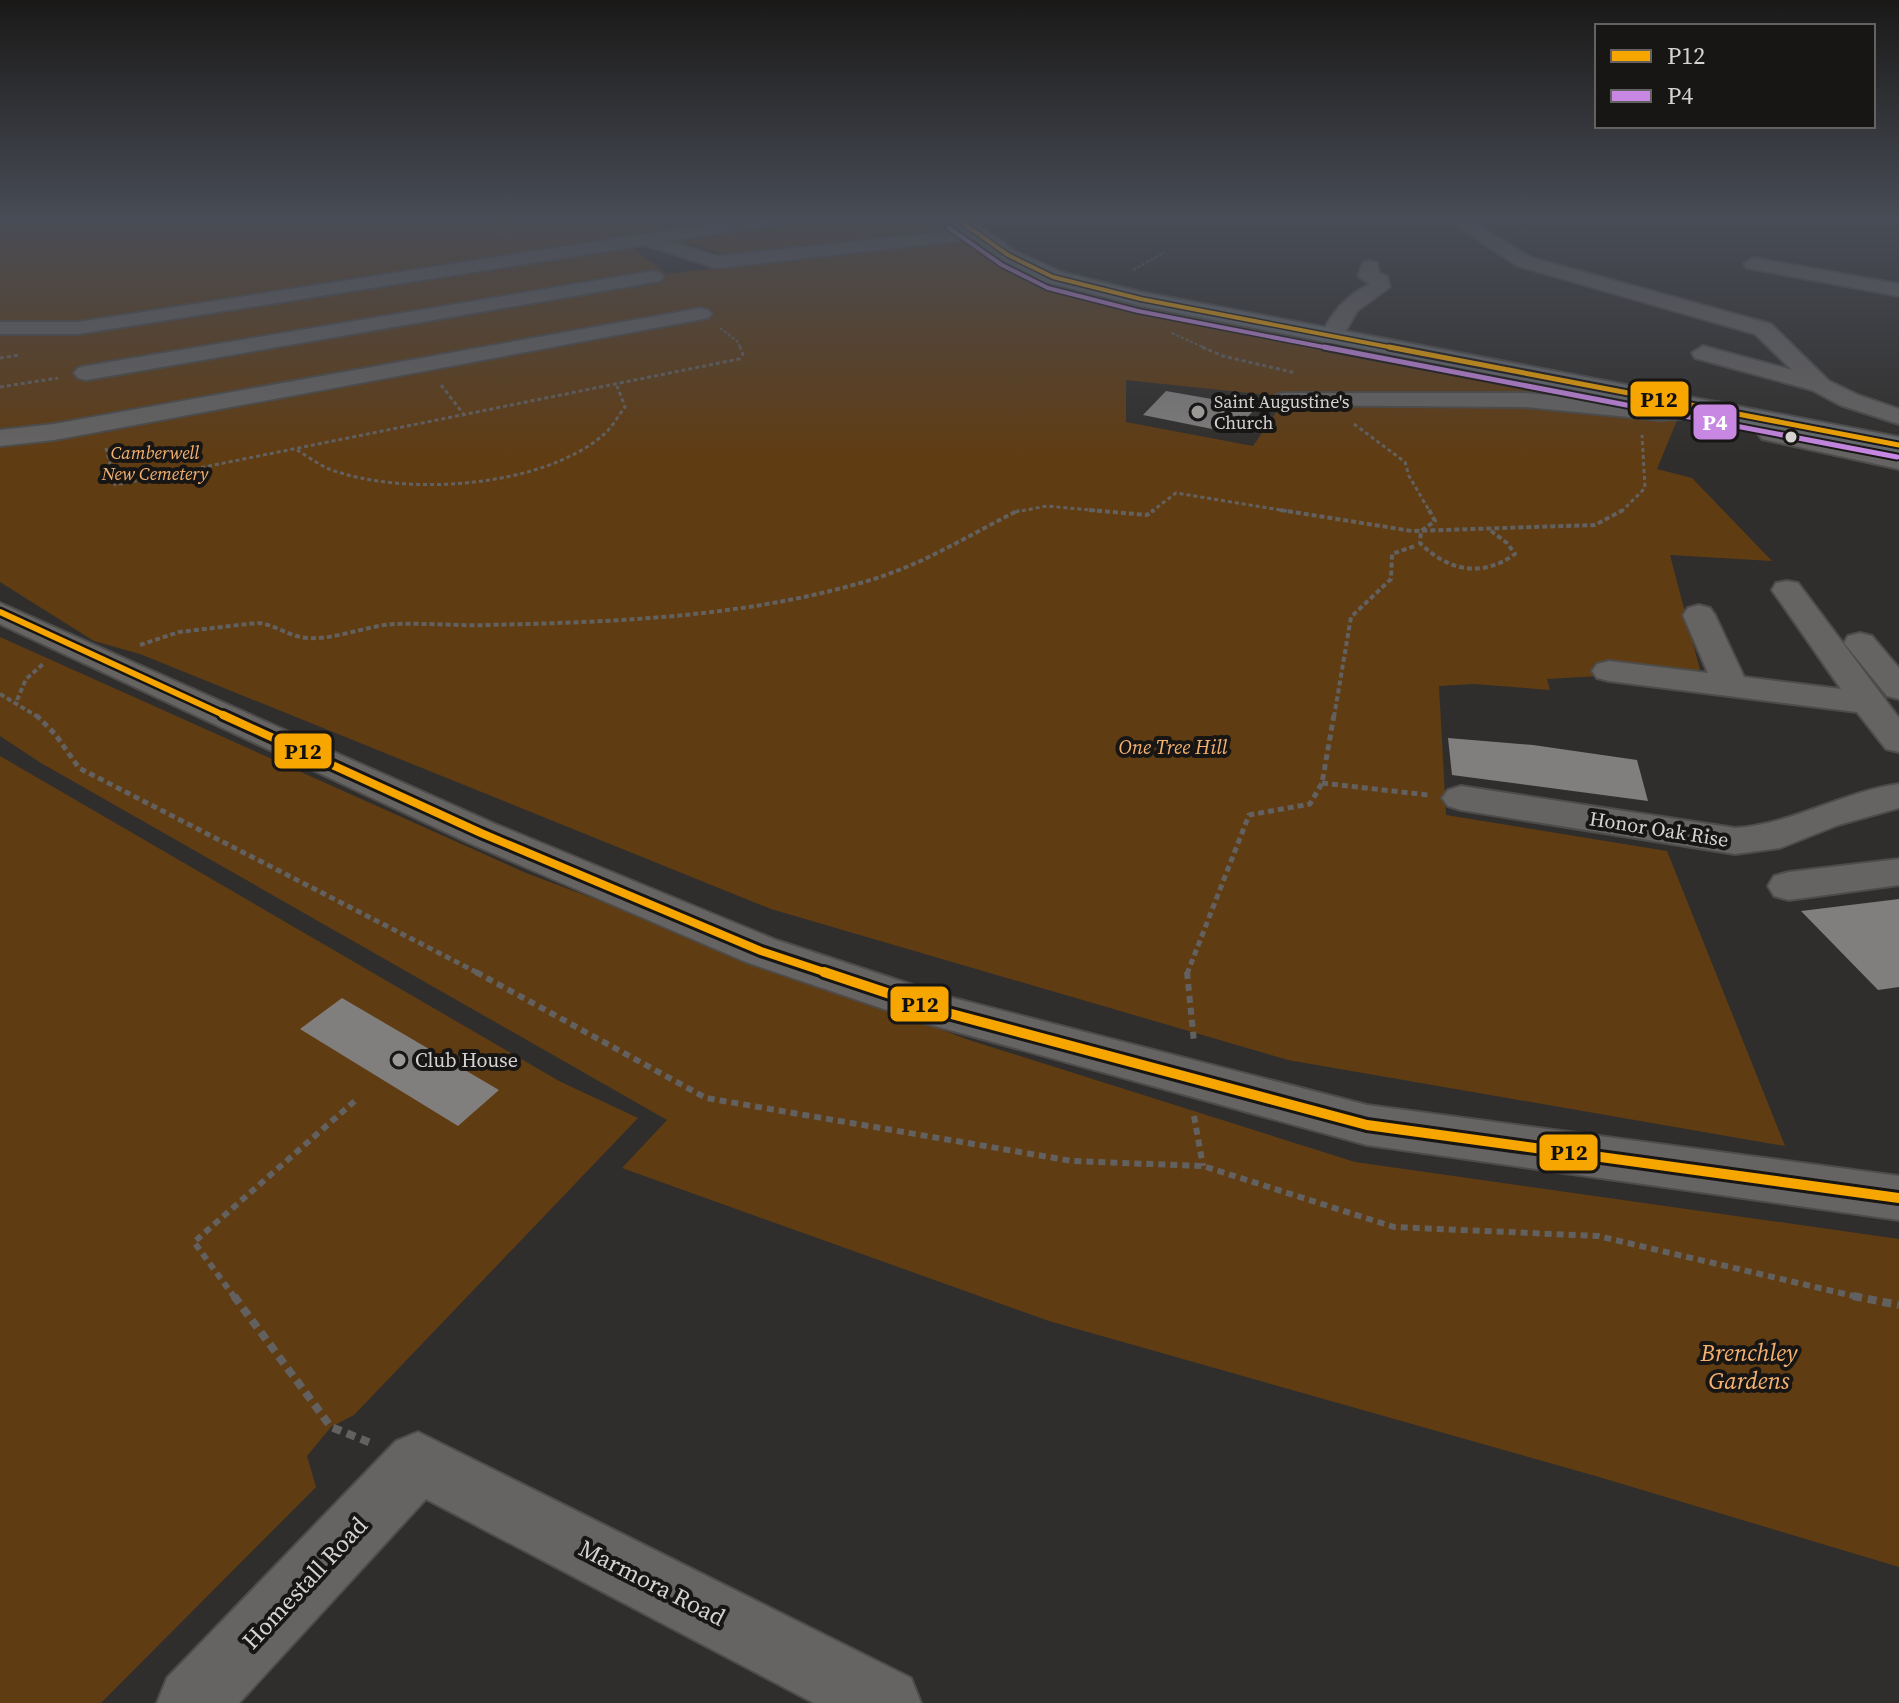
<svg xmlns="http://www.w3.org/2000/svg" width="1899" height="1703" viewBox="0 0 1899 1703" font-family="'Source Serif 4',serif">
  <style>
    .green { fill: #603c13; fill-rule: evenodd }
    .building { fill: #817f7e }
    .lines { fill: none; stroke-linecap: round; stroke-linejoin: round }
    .minor-casing { stroke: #4d4c4a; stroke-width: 4 }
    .major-casing { stroke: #4d4c4a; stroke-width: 4 }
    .path-far5 { stroke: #626160; stroke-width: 2; stroke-dasharray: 3 2; stroke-linecap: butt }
    .path-far4 { stroke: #626160; stroke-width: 3; stroke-dasharray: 4 3; stroke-linecap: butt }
    .path-far3 { stroke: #626160; stroke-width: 4; stroke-dasharray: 5 3; stroke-linecap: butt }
    .path-far2 { stroke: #626160; stroke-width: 5; stroke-dasharray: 6 4; stroke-linecap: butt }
    .path-far1 { stroke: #626160; stroke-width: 6; stroke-dasharray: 7 5; stroke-linecap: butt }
    .path { stroke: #626160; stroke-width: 8; stroke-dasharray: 9 6; stroke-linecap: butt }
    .minor { fill: #666463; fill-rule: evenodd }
    .major { fill: #666a6e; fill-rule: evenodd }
    .bus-1-far4-casing { stroke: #181615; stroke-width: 7 }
    .bus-1-far3-casing { stroke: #181615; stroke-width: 9 }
    .bus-1-far2-casing { stroke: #181615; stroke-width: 11 }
    .bus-1-far1-casing { stroke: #181615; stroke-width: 14 }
    .bus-1-casing { stroke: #181615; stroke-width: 16 }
    .bus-2-far1-casing { stroke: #181615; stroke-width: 7 }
    .bus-2-casing { stroke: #181615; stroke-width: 9 }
    .bus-1-far4 { stroke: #f7a600; stroke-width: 4 }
    .bus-1-far3 { stroke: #f7a600; stroke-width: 5 }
    .bus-1-far2 { stroke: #f7a600; stroke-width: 6 }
    .bus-1-far1 { stroke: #f7a600; stroke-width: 8 }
    .bus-1 { stroke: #f7a600; stroke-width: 10 }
    .bus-2-far1 { stroke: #c787e3; stroke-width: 4 }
    .bus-2 { stroke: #c787e3; stroke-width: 5 }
    .poi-dot { fill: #9b9997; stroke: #181615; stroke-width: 3 }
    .bus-dot { fill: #d5d3d1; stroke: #181615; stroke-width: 3 }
    .labels { text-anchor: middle; stroke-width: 8; stroke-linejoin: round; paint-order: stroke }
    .far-poi-label { font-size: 18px; fill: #d5d3d1; stroke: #181615; text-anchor: start }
    .far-park-label { font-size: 18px; font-style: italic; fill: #f5b16f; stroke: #181615 }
    .park-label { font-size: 20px; font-style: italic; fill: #f5b16f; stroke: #181615 }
    .street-label { font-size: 20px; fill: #d5d3d1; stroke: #181615 }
    .poi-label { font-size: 20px; fill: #d5d3d1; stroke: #181615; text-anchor: start }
    .near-park-label { font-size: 24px; font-style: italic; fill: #f5b16f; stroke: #181615 }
    .near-street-label { font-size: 24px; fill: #d5d3d1; stroke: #181615 }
    .line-badge { stroke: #181615; stroke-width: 3 }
    .badge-label { font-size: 22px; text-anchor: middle; font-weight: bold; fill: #fff }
    .pale-badge-label { font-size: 22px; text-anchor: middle; font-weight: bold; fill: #111 }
  </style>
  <rect width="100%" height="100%" fill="#302e2c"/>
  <!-- green -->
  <path class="green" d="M 0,218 L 929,218 L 948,235 L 736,258 L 662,236 L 617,237 L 667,274 L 961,238 L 1018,276 L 1082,293 L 1680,413 L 1657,469 L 1692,478 L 1772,561 L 1670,555 L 1700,670 L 1547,679 L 1550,690 L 1474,684 L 1439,686 L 1446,815 L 1667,851 L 1785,1146 L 1288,1060 L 771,909 L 140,654 L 94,641 L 0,582 ZM 1126,380 L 1285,397 L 1286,398 L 1253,446 L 1126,422 Z
    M 0,637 L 526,873 L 969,1040 L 1355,1162 L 1899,1239 L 1899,1567 L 1599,1477 L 1049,1321 L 622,1168 L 667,1120 L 41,763 L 0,736 Z
    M 0,756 L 559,1081 L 638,1118 L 354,1415 L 331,1427 L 307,1456 L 316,1487 L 101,1703 L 0,1703 Z"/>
  <!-- building -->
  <path class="building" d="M 1166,391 L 1257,407 L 1232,433 L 1143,415 Z
    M 1448,738 L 1533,745 L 1637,760 L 1648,801 L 1452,775 Z
    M 1899,899 L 1899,987 L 1878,990 L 1801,911 Z
    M 342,998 L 499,1090 L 458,1126 L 300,1029 Z"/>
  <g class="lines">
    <defs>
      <path id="minor" d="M 749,218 L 792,218 L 783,223 L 669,241 L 717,256 L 975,229 L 984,234 L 975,239 L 716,268 L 645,245 L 78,334 L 0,334 L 0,322 L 78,322 Z
        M 1444,218 L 1466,218 L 1532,258 L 1771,324 L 1829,381 L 1858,395 L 1899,409 L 1899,424 L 1840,405 L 1812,390 L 1695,358 L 1692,353 L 1703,346 L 1792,370 L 1755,334 L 1518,266 Z
        M 1754,258 L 1899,284 L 1899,296 L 1747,268 L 1744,264 Z
        M 1370,261 L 1377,263 L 1379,273 L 1387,276 L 1390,287 L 1357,311 L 1339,343 L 1323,343 L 1320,338 C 1330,314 1346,295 1370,284 L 1358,276 L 1363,263 Z
        M 653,271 L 660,273 L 663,277 L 660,281 L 86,380 L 78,378 L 74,373 L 78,368 L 86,366 Z
        M 701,308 L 708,310 L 712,314 L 708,318 L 54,440 L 0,446 L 0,430 L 54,424 Z
        M 1284,393 L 1526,393 L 1660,406 L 1717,402 L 1726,404 L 1729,409 L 1726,414 L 1717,416 L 1660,420 L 1526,407 L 1275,405 L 1272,400 L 1275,395 Z
        M 1759,411 L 1768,413 L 1780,428 L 1899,453 L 1899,469 L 1762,439 L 1747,418 L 1750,413 Z
        M 1787,581 L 1798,583 L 1899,718 L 1899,752 L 1886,749 L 1857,712 L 1609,681 L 1597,678 L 1592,671 L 1597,664 L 1609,661 L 1708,673 L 1683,615 L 1688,608 L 1699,605 L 1710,608 L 1715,615 L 1744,677 L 1841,689 L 1772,590 L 1776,583 Z
        M 0,603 L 495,824 L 776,940 L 949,997 L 1367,1105 L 1899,1176 L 1899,1220 L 1367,1145 L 928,1024 L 746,962 L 467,842 L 0,624 Z
        M 1860,633 L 1872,636 L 1899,668 L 1899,699 L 1887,696 L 1844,643 L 1848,636 Z
        M 1899,784 L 1899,808 L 1838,825 L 1780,848 L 1735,854 L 1461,810 L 1448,806 L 1442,798 L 1448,790 L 1461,786 L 1735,828 C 1790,825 1842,792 1899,784 Z
        M 1899,859 L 1899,885 L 1789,900 L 1774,896 L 1768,886 L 1774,876 L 1789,872 Z
        M 418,1432 L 911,1678 L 921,1703 L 814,1703 L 426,1499 L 239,1703 L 157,1703 L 167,1678 L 396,1441 Z"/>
      <path id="major" d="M 946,218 L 969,218 L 1015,251 L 1061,272 L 1141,292 L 1899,437 L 1899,453 L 1141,306 L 1045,282 L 1001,259 Z"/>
    </defs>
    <!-- minor casing -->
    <use href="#minor" class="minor-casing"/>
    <!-- major casing -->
    <use href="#major" class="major-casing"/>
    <!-- path-far5 -->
    <path class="path-far5" d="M 485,218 L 497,233 L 507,236
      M 1133,270 L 1165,252
      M 720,328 L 737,341 L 741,349
      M 1172,333 L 1207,349"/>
    <!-- path-far4 -->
    <path class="path-far4" d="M 1202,347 L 1223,356 L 1296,373
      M 0,358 L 19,355
      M 441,385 L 465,416
      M 0,387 L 58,378
      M 1354,424 L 1405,462 L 1409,476 L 1430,512
      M 106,448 L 115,485 L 739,359 L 743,354 L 740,347
      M 297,450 C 307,456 318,464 329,469 C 403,497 540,488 602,436 C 611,429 618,416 625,407 L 617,386
      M 1015,512 L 1047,506 L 1111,512
      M 1151,512 L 1176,493 L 1293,512
      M 1621,512 L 1645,488 L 1642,435"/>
    <!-- path-far3 -->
    <path class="path-far3" d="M 1089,510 L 1147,515 L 1154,510
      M 1280,510 L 1412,531 L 1595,525 L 1623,510
      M 1429,510 L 1435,521 L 1421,531 L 1420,543 C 1448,571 1482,578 1515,554 L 1507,543 L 1491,531
      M 140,645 L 179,632 L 256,623 C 273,623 287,636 307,638 C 336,640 367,625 397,624 C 427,623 458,626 488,625 C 618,622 752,617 877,578 C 927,562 973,533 1019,510
      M 0,694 L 38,717
      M 17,700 L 26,679 L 43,664
      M 1334,717 L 1351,617 L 1391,579 L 1392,554 L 1415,546"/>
    <!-- path-far2 -->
    <path class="path-far2" d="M 36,715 L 55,734 L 79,768 L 480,974
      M 1322,783 L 1428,795
      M 1187,974 L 1249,815 L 1310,804 L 1322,783 L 1334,715"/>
    <!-- path-far1 -->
    <path class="path-far1" d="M 476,972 L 706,1098 L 1072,1161 L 1203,1166 L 1394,1227 L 1598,1236 L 1862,1298
      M 1187,972 L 1194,1042
      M 1194,1116 L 1203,1166
      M 235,1298 L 194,1242 L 357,1099"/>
    <!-- path -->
    <path class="path" d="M 234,1296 L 331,1427 L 371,1443
      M 1853,1296 L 1899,1305"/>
    <!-- minor -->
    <use href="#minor" class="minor"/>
    <!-- major -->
    <use href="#major" class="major"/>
    <defs>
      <path id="bus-1-far4" d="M 956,218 L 1008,255 L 1053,277 L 1141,299 L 1399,349"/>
      <path id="bus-1-far3" d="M 1389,347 L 1899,445"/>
      <path id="bus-1-far2" d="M 0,612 L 228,717"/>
      <path id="bus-1-far1" d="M 223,715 L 481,833 L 761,951 L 830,974"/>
      <path id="bus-1" d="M 824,972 L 944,1012 L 1367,1125 L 1899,1198"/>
      <path id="bus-2-far1" d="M 949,228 L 1002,265 L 1048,288 L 1138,311 L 1334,349"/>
      <path id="bus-2" d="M 1324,347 L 1897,457"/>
    </defs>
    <!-- bus-1-far4 casing -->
    <use href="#bus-1-far4" class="bus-1-far4-casing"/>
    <!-- bus-1-far3 casing -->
    <use href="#bus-1-far3" class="bus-1-far3-casing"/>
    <!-- bus-1-far2 casing -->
    <use href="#bus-1-far2" class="bus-1-far2-casing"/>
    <!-- bus-1-far1 casing -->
    <use href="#bus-1-far1" class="bus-1-far1-casing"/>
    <!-- bus-1 casing -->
    <use href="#bus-1" class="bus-1-casing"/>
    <!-- bus-2-far1 casing -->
    <use href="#bus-2-far1" class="bus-2-far1-casing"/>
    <!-- bus-2 casing -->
    <use href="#bus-2" class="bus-2-casing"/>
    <!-- bus-1-far4 -->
    <use href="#bus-1-far4" class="bus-1-far4"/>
    <!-- bus-1-far3 -->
    <use href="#bus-1-far3" class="bus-1-far3"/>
    <!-- bus-1-far2 -->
    <use href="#bus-1-far2" class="bus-1-far2"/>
    <!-- bus-1-far1 -->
    <use href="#bus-1-far1" class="bus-1-far1"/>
    <!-- bus-1 -->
    <use href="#bus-1" class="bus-1"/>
    <!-- bus-2-far1 -->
    <use href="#bus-2-far1" class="bus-2-far1"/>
    <!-- bus-2 -->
    <use href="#bus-2" class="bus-2"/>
  </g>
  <!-- sky -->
  <linearGradient id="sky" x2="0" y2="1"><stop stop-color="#1a1918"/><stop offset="0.48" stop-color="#484c56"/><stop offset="1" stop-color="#484c56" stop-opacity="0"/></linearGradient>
  <rect width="1899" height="456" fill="url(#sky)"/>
  <!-- markers -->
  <g class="poi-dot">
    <circle cx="1198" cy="412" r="8"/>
    <circle cx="399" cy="1060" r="8"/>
  </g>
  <circle class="bus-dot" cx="1791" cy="437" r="7"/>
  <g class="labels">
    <!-- far-poi labels -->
    <g class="far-poi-label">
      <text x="1214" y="408">Saint Augustine's<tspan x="1214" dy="21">Church</tspan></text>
    </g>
    <!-- far-park labels -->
    <g class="far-park-label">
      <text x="155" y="459">Camberwell<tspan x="155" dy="21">New Cemetery</tspan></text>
    </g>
    <!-- park labels -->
    <g class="park-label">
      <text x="1173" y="754">One Tree Hill</text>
    </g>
    <!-- street labels -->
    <g class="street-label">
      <text transform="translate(1659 829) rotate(9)" y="7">Honor Oak Rise</text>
    </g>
    <!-- poi labels -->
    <g class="poi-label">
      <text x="415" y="1067">Club House</text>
    </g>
    <!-- near-park labels -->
    <g class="near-park-label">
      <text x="1749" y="1361">Brenchley<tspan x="1749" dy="28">Gardens</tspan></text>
    </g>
    <!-- near-street labels -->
    <g class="near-street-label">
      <text transform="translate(305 1583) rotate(-47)" y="8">Homestall Road</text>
      <text transform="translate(652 1583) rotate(27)" y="8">Marmora Road</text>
    </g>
  </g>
  <g class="line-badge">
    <rect x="1629" y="380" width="61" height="38" rx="8" fill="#f7a600"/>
    <rect x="1692" y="403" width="46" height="38" rx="8" fill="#c787e3"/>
    <rect x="273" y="732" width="60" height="38" rx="8" fill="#f7a600"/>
    <rect x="889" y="985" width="61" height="38" rx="8" fill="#f7a600"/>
    <rect x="1538" y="1133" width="61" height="39" rx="8" fill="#f7a600"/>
  </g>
  <g class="badge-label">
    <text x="1715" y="430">P4</text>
  </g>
  <g class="pale-badge-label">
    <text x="1659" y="407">P12</text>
    <text x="303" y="759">P12</text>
    <text x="920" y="1012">P12</text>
    <text x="1569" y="1160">P12</text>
  </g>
  <!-- legend -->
  <rect x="1595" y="24" width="280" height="104" fill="#181615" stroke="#646260" stroke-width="2"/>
  <rect x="1611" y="50" width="40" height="12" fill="#f7a600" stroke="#646260" stroke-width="2"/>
  <text x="1667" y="64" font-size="24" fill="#d5d3d1">P12</text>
  <rect x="1611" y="90" width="40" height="12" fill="#c787e3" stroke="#646260" stroke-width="2"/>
  <text x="1667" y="104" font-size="24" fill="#d5d3d1">P4</text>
</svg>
